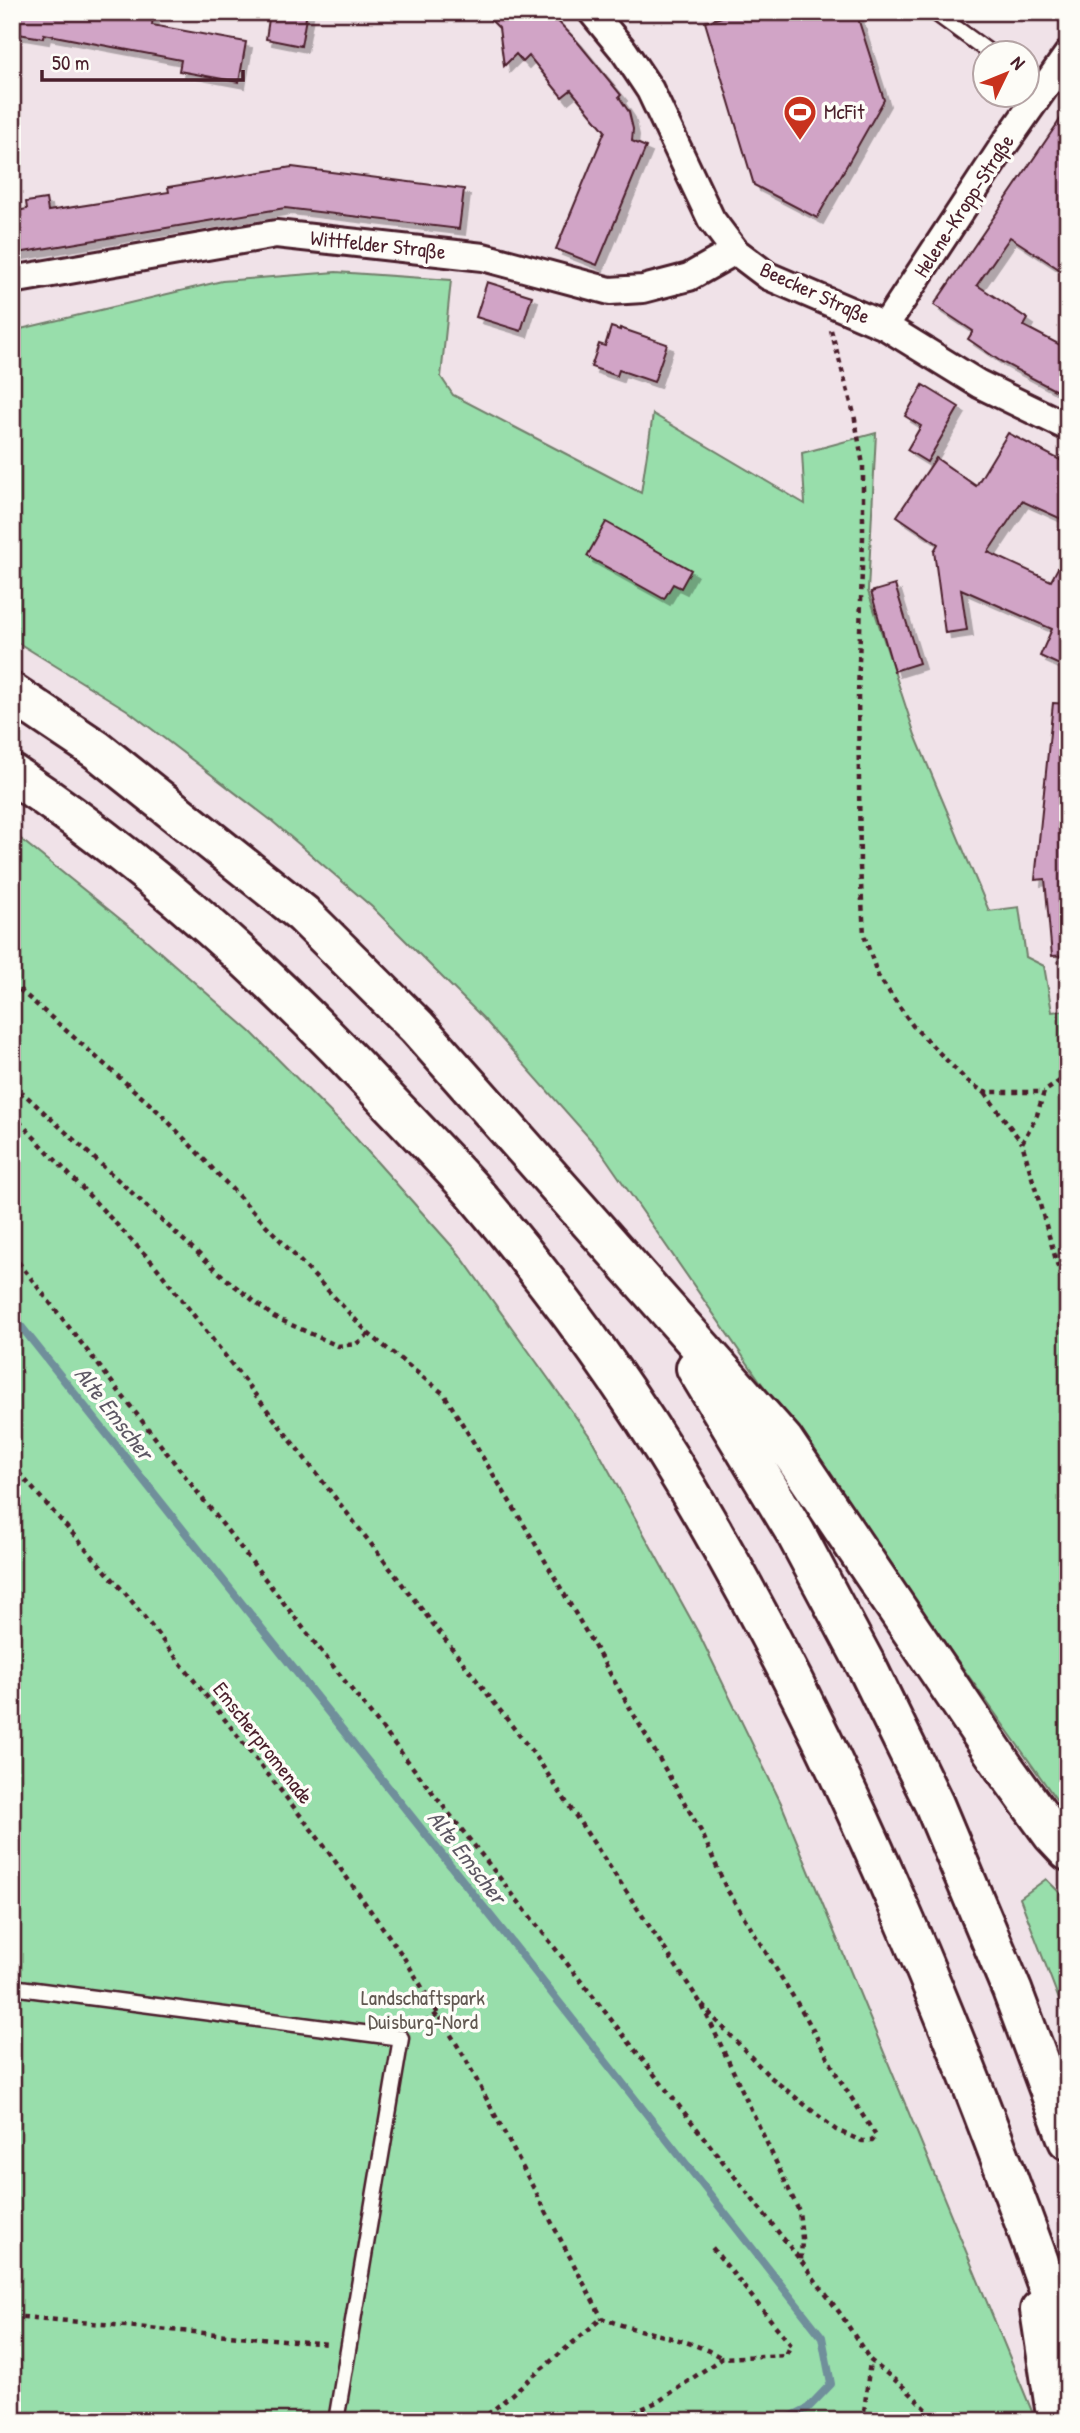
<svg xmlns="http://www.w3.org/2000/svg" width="1080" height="2433" viewBox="0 0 1080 2433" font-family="'Patrick Hand',sans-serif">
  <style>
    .green { fill: #98deab; stroke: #717e6b; stroke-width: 2 }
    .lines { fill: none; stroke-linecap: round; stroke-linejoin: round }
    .stream { stroke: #708f9b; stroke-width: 8 }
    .building { fill: #d1a4c6; stroke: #4a1f2b; stroke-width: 2; filter: url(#shadow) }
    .service-casing { stroke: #4a1f2b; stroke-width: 19 }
    .minor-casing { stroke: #4a1f2b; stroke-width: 32 }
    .motorway-casing { stroke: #4a1f2b; stroke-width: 44 }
    .path { stroke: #4a1f2b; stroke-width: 4.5; stroke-dasharray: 5 5; stroke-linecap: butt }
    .service { stroke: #fdfcf7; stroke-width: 14 }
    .minor { stroke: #fdfcf7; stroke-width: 26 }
    .motorway { stroke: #fdfcf7; stroke-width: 38 }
    .labels { text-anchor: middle; stroke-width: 7; stroke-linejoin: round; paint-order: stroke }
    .poi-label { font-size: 21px; fill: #4a1f2b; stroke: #fdfcf7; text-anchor: start }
    .street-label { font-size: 21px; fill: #4a1f2b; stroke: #fdfcf7 }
    .park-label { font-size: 21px; fill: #615851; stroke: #fdfcf7 }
    .water-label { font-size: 23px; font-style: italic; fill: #5d5763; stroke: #fdfcf7 }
  </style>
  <defs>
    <filter id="shadow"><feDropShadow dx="6" dy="6" stdDeviation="0" flood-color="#0004"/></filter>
  </defs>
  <rect width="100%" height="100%" fill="#f0e2e8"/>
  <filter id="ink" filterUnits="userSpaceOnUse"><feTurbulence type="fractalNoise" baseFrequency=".0143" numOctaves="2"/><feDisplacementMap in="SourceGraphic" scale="14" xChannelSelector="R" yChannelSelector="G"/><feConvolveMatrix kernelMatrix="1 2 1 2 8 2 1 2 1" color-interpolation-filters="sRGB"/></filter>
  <g filter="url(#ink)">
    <!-- green -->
    <path class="green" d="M 336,272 L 451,280 L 441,377 L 453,395 L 641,493 L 653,414 L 805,504 L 802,453 L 876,433 L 868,591 L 915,735 L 989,911 L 1019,907 L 1026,957 L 1044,966 L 1052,1012 L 1068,1010 L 1068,1816 L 798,1436 L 600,1150 L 483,1018 L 372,907 L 272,821 L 127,710 L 12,639 L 12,331 L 222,281 Z
      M 12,832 L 145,939 L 251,1032 L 353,1135 L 459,1254 L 591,1438 L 699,1634 L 781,1803 L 1036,2421 L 12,2421 Z
      M 1046,1879 L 1068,1901 L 1068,2023 L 1020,1898 Z"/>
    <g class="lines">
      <!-- stream -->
      <path class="stream" d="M 12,1315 L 525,1959 L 822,2337 L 831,2384 L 808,2408 L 782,2421"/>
    </g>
    <!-- building -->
    <path class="building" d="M 12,12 L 127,12 L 153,17 L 152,25 L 246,42 L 239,82 L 179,71 L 181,60 L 44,34 L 43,38 L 12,33 Z
      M 270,12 L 307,12 L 301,46 L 266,39 Z
      M 483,12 L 549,12 L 576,40 L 621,95 L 619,97 L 629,112 L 633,129 L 632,141 L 646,147 L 597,265 L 556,249 L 605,131 L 571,90 L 562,97 L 529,56 L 523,62 L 516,54 L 504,66 L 499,28 Z
      M 739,12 L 856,12 L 884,100 L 817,218 L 754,185 L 705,22 Z
      M 1068,108 L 1068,275 L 1010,237 L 977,285 L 1028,319 L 1024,326 L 1068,349 L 1068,397 L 1000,361 L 968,339 L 973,331 L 934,305 Z
      M 292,167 L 464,189 L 459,229 L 285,208 L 12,254 L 12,212 L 27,209 L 26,202 L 46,199 L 48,211 L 169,192 L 168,187 Z
      M 487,282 L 532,296 L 521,331 L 476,317 Z
      M 611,327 L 620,330 L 620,328 L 667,344 L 654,382 L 619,370 L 617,376 L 591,367 L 599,344 L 605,346 Z
      M 923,385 L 959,407 L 927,462 L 907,450 L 921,426 L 905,416 Z
      M 1008,433 L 1068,464 L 1068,522 L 1022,501 L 988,552 L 1051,581 L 1068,549 L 1068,669 L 1040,656 L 1052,629 L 961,589 L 967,630 L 945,633 L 934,551 L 938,544 L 897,516 L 936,458 L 976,486 Z
      M 606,522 L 691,570 L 681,588 L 673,584 L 664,599 L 587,556 Z
      M 895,585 L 919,663 L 894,671 L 871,592 Z
      M 1053,703 L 1068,704 L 1068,955 L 1052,956 L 1045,879 L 1035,880 Z"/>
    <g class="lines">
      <defs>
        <path id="service" d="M 934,12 L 989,52
          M 12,1987 L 401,2038 L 336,2421"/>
        <path id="minor" d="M 592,12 L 624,51 L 650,90 L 711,219 L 735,251 L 768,276 L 885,326 L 979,384 L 1068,427
          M 12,280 L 276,234 L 483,257 L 610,291 L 643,289 L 689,277 L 735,251
          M 885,326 L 1004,145 L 1068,54"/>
        <path id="motorway" d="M 12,693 L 97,750 L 303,914 L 417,1027 L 783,1440 L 1003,1766 L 1053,1835 L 1068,1851
          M 12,774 C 152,867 278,982 391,1104 C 418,1132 445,1160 471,1189 C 558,1291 639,1403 706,1520 C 856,1780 968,2060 1068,2343
          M 696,1368 L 795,1532 L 868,1669 L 934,1804 L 1012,1990 L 1068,2140
          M 1040,2310 L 1057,2421"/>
      </defs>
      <!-- service casing -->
      <use href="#service" class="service-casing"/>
      <!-- minor casing -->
      <use href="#minor" class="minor-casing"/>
      <!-- motorway casing -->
      <use href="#motorway" class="motorway-casing"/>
      <!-- path -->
      <path class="path" d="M 831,330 L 854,414 L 863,465 L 863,537 L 858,695 L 860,867 L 864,935 L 878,976 L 913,1026 L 967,1081 L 984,1092 L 1044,1092
        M 12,983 L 160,1113 L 369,1334 L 444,1394 L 529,1533 L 702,1833 L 726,1888 L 807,2019 L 838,2077 L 876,2136 L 872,2141 L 862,2141 L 836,2130 L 768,2075 L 702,2005
        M 1068,1075 L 1044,1092 L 1037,1115 L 1022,1143 L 1068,1301
        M 985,1093 L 1022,1143
        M 12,1102 L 23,1093 L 225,1278 L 274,1317 L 338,1346 L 356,1344 L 369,1334
        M 12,1114 L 154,1264 L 537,1758 L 702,2005 L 799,2211 L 802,2238 L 801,2260
        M 12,1254 L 311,1638 L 801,2261 L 842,2316 L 870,2360 L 906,2389 L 938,2421
        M 12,1465 L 126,1594 L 322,1843 L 403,1956 L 465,2058 L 602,2318 C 642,2335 684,2335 722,2358
        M 417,2028 L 439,2013
        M 12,2316 L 329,2344
        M 480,2421 L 602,2318
        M 615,2421 L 659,2401 L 722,2358 L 786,2355 L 791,2345 L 710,2245
        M 863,2421 L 870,2361"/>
      <!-- service -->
      <use href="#service" class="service"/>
      <!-- minor -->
      <use href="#minor" class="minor"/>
      <!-- motorway -->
      <use href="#motorway" class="motorway"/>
    </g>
  </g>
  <!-- icons -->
  <defs>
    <symbol id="stadium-pin" viewBox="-11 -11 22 30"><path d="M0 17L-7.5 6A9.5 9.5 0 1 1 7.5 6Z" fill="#c8321e" stroke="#fdfcf7"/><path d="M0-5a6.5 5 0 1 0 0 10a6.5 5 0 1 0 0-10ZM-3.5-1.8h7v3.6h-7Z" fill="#fff"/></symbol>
  </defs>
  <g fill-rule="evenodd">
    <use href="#stadium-pin" x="781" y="93" width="38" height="52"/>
  </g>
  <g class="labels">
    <!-- poi labels -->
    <g class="poi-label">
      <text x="824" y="119">McFit</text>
    </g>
    <!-- street labels -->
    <g class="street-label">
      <text transform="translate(964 206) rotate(-57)" y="7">Helene-Kropp-Straße</text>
      <text transform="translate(378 245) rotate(6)" y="7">Wittfelder Straße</text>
      <text transform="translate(815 293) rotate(25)" y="7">Beecker Straße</text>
      <text transform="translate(263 1743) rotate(52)" y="7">Emscherpromenade</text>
    </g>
    <!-- park labels -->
    <g class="park-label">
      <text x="423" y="2005">Landschaftspark<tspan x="423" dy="24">Duisburg-Nord</tspan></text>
    </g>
    <!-- water labels -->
    <g class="water-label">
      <text transform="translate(114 1413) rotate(52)" y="8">Alte Emscher</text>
      <text transform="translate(467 1857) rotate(52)" y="8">Alte Emscher</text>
    </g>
  </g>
  <!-- margin -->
  <rect width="1080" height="2433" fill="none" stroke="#fdfcf7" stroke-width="42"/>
  <rect x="21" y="21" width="1038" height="2391" fill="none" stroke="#4a1f2b" stroke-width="2.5" filter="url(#ink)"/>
  <!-- north arrow -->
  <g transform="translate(1006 74) rotate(47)"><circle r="33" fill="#fdfcf7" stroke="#b5a4a5" stroke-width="2"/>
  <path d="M0-5L12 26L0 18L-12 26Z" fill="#c8321e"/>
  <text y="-10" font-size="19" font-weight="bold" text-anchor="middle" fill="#4a1f2b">N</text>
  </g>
  <!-- scale -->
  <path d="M42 70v10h201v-10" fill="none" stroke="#4a1f2b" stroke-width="3.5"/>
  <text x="52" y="70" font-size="21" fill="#4a1f2b" stroke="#fdfcf7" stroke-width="5" paint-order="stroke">50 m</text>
</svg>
